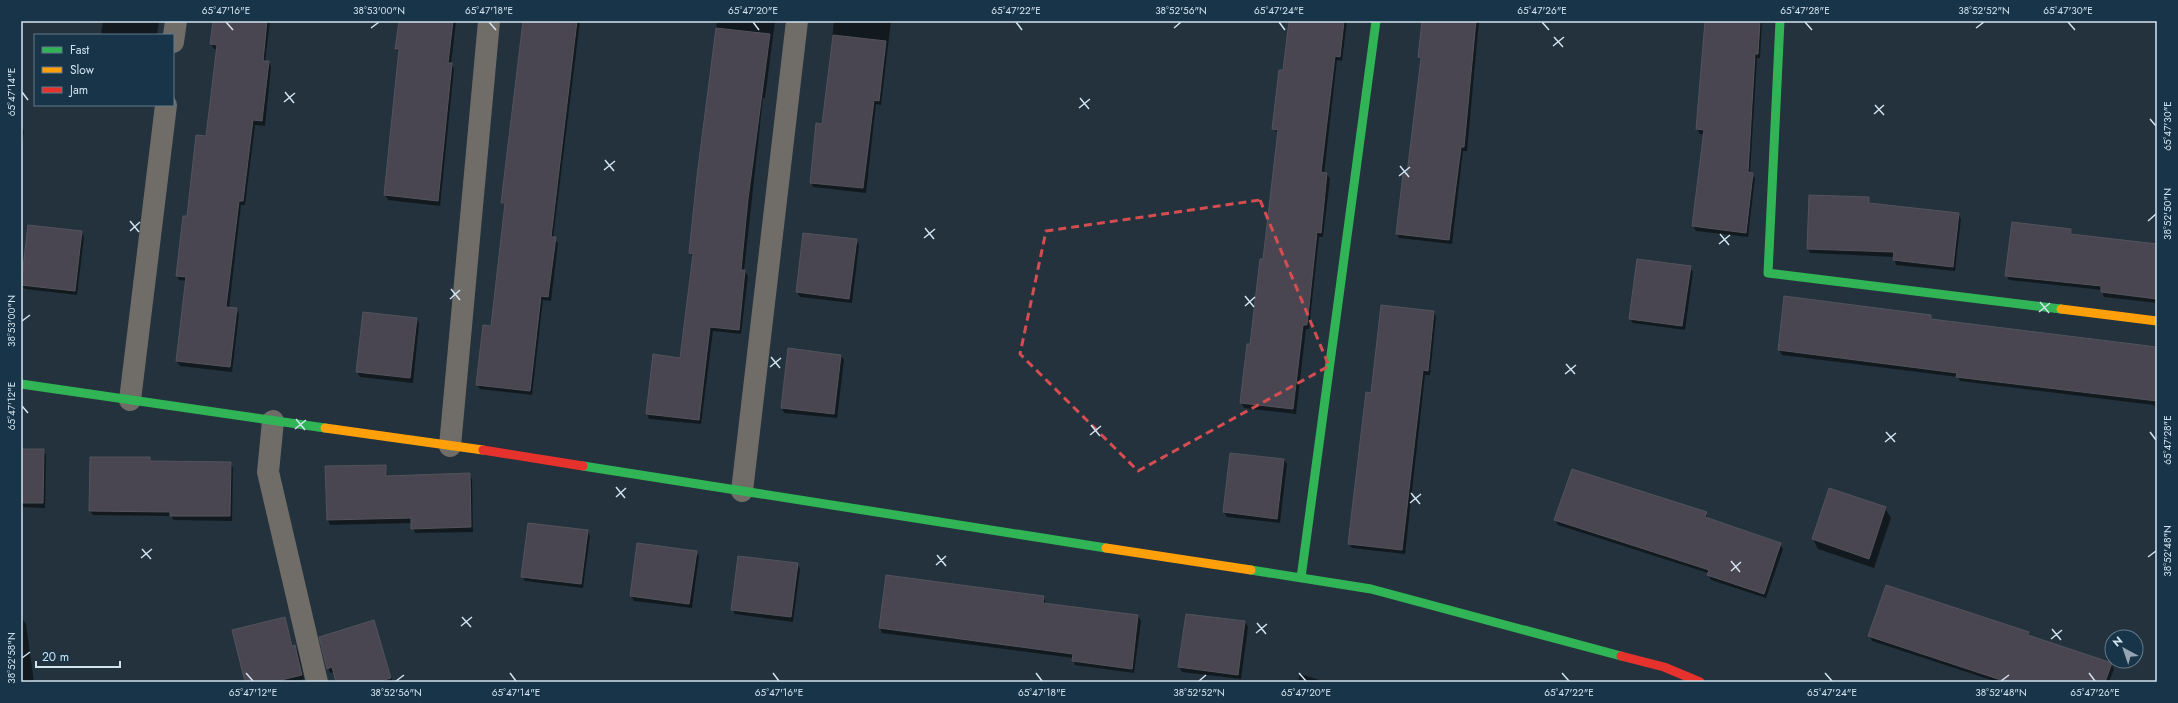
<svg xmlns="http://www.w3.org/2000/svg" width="2178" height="703" viewBox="0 0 2178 703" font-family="Jost,sans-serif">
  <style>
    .shadow { fill: #0007 }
    .building { fill: #4a4651; stroke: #52535b }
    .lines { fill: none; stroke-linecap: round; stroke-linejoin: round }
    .street { stroke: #706d68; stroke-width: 22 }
    .fast { stroke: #30b455; stroke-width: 9 }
    .slow { stroke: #ff9f0a; stroke-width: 9 }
    .jam { stroke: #e5322d; stroke-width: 9 }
    .marked { fill: none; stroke: #d54d50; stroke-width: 3; stroke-dasharray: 8 5; stroke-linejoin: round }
    .ticks { fill: none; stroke: #d2e3f0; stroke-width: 1.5 }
    .neatline { fill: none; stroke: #d2e3f0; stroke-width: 1.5 }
    .ticks-label { font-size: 10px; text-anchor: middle; fill: #d2e3f0 }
  </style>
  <rect width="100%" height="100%" fill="#23323d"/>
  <!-- shadow -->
  <path class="shadow" d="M 103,21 L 159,21 L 157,35 L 101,35 Z
    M 214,21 L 270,21 L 265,62 L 269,62 L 271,67 L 265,126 L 255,125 L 245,205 L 241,205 L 229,308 L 236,309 L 239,314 L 232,372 L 180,366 L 177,361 L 187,281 L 179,280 L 177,276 L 207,138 L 217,49 L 214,49 L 211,44 Z
    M 400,21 L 456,21 L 451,64 L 454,69 L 440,206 L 388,200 L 385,195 L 400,54 L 396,49 Z
    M 523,21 L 580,21 L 553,238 L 558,243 L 551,301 L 543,300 L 532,395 L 480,389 L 477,385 L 492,327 L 506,207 L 502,202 Z
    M 717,21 L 775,21 L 765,98 L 763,98 L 744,271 L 748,276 L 741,334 L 713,331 L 701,424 L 649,419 L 647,414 L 681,359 L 693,258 L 690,253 L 698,176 Z
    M 834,21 L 891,21 L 881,105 L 876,104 L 866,193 L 813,187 L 811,182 L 823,125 Z
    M 1290,21 L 1347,21 L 1342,61 L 1337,60 L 1324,174 L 1327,174 L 1330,179 L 1323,237 L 1319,237 L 1309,329 L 1306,329 L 1296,414 L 1244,408 L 1241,403 L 1248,345 L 1251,345 L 1264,261 L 1279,134 L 1273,129 L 1284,71 Z
    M 1423,21 L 1479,21 L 1467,151 L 1463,151 L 1452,244 L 1399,238 L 1397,234 L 1408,176 L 1421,62 L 1419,57 Z
    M 1706,21 L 1762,21 L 1760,58 L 1757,58 L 1750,173 L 1755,178 L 1748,237 L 1696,231 L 1693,226 L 1705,134 L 1700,134 L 1697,129 Z
    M 21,126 L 24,131 L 21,154 Z
    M 1868,198 L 1871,204 L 1958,214 L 1961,219 L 1955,271 L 1896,265 L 1894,257 L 1810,253 L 1808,249 Z
    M 2071,230 L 2073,236 L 2157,245 L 2157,303 L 2104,297 L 2102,290 L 2009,280 L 2006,275 Z
    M 81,232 L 84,237 L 77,295 L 25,289 L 22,285 Z
    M 804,234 L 856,240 L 859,245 L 852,303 L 800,297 L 797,292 Z
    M 1690,267 L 1693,272 L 1685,330 L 1633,323 L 1630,319 Z
    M 1434,312 L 1436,317 L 1430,375 L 1425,375 L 1405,554 L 1352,548 L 1349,544 L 1371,394 Z
    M 1930,316 L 1933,320 L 2157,351 L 2157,408 L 2153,405 L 1960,381 L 1958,377 L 1782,355 L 1779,350 Z
    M 417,319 L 419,324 L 413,383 L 360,377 L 357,372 Z
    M 841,356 L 844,360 L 837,418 L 784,413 L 782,408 Z
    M 21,450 L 43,450 L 46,455 L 45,508 L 21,507 Z
    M 149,458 L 152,462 L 230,463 L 233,468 L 232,521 L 174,520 L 171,516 L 93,515 L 90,511 Z
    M 1284,460 L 1287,464 L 1280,523 L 1227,517 L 1224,512 Z
    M 385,466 L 388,477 L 469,474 L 472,479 L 473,532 L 415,533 L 412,523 L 330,525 L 328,520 L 326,467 Z
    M 1830,490 L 1885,508 L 1891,518 L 1874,568 L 1818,549 L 1813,539 Z
    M 1706,513 L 1708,519 L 1780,544 L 1783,549 L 1766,598 L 1711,580 L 1708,573 L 1558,525 L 1555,520 Z
    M 587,531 L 590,536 L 583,588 L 525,581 L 522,576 Z
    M 638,544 L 696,552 L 699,556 L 692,608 L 634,601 L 631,596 Z
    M 797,564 L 800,569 L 793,622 L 735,614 L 732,609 Z
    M 1886,586 L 2029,633 L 2031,637 L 2111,664 L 2114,669 L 2109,682 L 1997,682 L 1872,641 L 1870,636 Z
    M 1044,597 L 1046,605 L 1138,616 L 1141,621 L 1134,673 L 1075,665 L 1073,658 L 882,633 L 880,628 Z
    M 285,618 L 293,646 L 295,646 L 298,651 L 304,679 L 294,682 L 246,682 Z
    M 21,620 L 23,620 L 26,624 L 34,682 L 21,682 Z
    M 373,622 L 393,682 L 337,682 L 334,672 L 330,673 L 328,668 Z
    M 1245,622 L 1248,627 L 1241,679 L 1182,672 L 1179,667 Z
    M 1300,674 L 1326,682 L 1298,682 Z"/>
  <!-- building -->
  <path class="building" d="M 213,21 L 267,21 L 263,61 L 269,61 L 262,121 L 253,120 L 243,201 L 239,201 L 226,307 L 237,308 L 230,367 L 176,361 L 186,277 L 176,276 L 183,216 L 187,216 L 196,135 L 206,136 L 217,45 L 210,44 Z
    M 399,21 L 453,21 L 448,63 L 452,63 L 438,201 L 384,195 L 399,49 L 395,49 Z
    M 523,21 L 577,21 L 551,237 L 556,237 L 548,297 L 541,296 L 530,391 L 476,385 L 483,325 L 491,326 L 505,203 L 501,203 Z
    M 1289,21 L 1344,21 L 1340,57 L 1335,56 L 1321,172 L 1327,173 L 1321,233 L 1317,232 L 1307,325 L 1303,325 L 1293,409 L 1240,403 L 1247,344 L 1250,344 L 1260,259 L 1263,259 L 1278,130 L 1272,129 L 1279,70 L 1283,70 Z
    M 1422,21 L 1476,21 L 1464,147 L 1461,147 L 1449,240 L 1396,234 L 1403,174 L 1407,174 L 1421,58 L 1418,57 Z
    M 1705,21 L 1760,21 L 1758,54 L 1755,54 L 1748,172 L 1753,173 L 1746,233 L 1692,226 L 1704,130 L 1696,129 Z
    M 716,28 L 770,34 L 748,199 L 741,270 L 745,270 L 739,330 L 710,327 L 699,420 L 646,414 L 653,354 L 680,358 L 693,254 L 689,253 L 697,176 Z
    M 833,35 L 886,41 L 879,101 L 874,100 L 863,188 L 810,183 L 816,123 L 822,124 Z
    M 1809,195 L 1869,197 L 1869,203 L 1959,213 L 1953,267 L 1893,260 L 1894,252 L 1807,249 Z
    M 2012,222 L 2071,229 L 2071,234 L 2157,244 L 2157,299 L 2101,292 L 2101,286 L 2005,276 Z
    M 28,225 L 82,231 L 75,291 L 21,285 Z
    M 803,233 L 857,239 L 849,299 L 796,292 Z
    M 1637,259 L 1691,266 L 1682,326 L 1629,319 Z
    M 1784,296 L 1931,315 L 1931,319 L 2157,347 L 2157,401 L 1956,377 L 1957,373 L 1778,350 Z
    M 1381,305 L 1434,311 L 1428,371 L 1423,370 L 1402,550 L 1348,544 L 1366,392 L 1371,393 Z
    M 363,312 L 417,318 L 410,378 L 356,372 Z
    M 788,348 L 841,355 L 834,414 L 781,408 Z
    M 21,449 L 44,449 L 43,503 L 21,503 Z
    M 1230,453 L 1284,459 L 1277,519 L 1223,512 Z
    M 90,457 L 150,457 L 150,461 L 231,462 L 230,516 L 170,516 L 170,512 L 89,511 Z
    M 386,465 L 386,476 L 470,473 L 471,527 L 411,529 L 411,518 L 327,520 L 325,466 Z
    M 1572,469 L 1707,512 L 1705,517 L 1781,543 L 1764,594 L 1707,575 L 1709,570 L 1554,520 Z
    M 1829,488 L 1886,507 L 1869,559 L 1812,539 Z
    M 528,523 L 588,530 L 581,584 L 521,577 Z
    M 637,543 L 697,551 L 689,604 L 630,596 Z
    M 738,556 L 798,563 L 791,617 L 731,610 Z
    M 886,575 L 1044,596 L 1043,603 L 1138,615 L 1132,669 L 1072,661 L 1073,654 L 879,628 Z
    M 1886,585 L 2029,632 L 2028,635 L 2112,663 L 2105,682 L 2007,682 L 1868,636 Z
    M 1186,614 L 1245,621 L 1238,675 L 1178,667 Z
    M 285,617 L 292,646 L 295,645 L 302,675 L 273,682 L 245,682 L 232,630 Z
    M 374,620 L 391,678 L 378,682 L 336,682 L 332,667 L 327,669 L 319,637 Z"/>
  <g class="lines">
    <!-- street -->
    <path class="street" d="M 173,42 L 176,21
      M 130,400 L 166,105
      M 273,421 L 268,472 L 317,682
      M 450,446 L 489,21
      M 742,491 L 797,21"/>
    <!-- fast -->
    <path class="fast" d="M 1780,21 L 1768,273 L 2061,309
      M 21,384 L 325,428
      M 583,466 L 1106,548
      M 1251,570 L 1371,589 L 1621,656
      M 1301,578 L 1376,21"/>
    <!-- slow -->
    <path class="slow" d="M 2061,309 L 2157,321
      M 325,428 L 483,450
      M 1106,548 L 1251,570"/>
    <!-- jam -->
    <path class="jam" d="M 483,450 L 583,466
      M 1621,656 L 1664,667 L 1700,682"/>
  </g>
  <!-- marked area -->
  <path class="marked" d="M 1260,200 L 1329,366 L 1138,471 L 1020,354 L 1046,231 Z"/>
  <!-- ticks -->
  <path class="ticks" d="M 226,22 L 233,30M 489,22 L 496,30M 753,22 L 759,30M 1016,22 L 1022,30M 1279,22 L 1285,30M 1542,22 L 1549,30M 1805,22 L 1812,30M 2068,22 L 2075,30M 371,28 L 379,22M 1174,28 L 1181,22M 1976,28 L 1984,22M 1554,37 L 1563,47M 1553,46 L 1564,37M 22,92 L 28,100M 285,92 L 294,103M 1080,98 L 1089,109M 284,102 L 295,93M 1875,105 L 1884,115M 1079,108 L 1090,99M 1874,114 L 1884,105M 2150,119 L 2156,126M 605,160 L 614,171M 1400,166 L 1409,177M 604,170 L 615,161M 1399,176 L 1410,167M 130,221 L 139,232M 2148,221 L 2156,214M 925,228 L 934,239M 130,231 L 140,222M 1720,234 L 1729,245M 924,238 L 935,229M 1719,244 L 1730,235M 451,289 L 460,300M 1245,296 L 1254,307M 450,299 L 460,290M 2040,302 L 2049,313M 1245,306 L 1255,297M 2039,312 L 2050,303M 22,321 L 30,315M 771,357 L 780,368M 1566,364 L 1575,374M 770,367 L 781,358M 1565,374 L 1576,365M 22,406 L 28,413M 296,419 L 305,430M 1091,425 L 1100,436M 295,429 L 306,420M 1886,432 L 1895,442M 2150,432 L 2156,440M 1090,435 L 1101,426M 1885,442 L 1896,433M 616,487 L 625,498M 1411,493 L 1420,504M 616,497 L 626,488M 1410,503 L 1421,494M 142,549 L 151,559M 937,555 L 946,566M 2148,557 L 2156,551M 141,558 L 152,549M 1731,561 L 1740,572M 936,565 L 946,556M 1731,571 L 1741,562M 462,617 L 471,627M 1257,623 L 1266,634M 461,626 L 472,617M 2052,629 L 2061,640M 1256,633 L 1267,624M 2051,639 L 2062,630M 22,658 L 30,652M 246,673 L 253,681M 510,673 L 516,681M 773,673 L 779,681M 1036,673 L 1042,681M 1299,673 L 1306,681M 1562,673 L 1569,681M 1825,673 L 1832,681M 2089,673 L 2095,681M 396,681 L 404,675M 1199,681 L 1206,675M 2001,681 L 2009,675"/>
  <!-- border -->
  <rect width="2178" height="703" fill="none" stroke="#183448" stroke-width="44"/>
  <!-- legend -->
  <rect x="34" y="34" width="140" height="72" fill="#183448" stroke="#627a8b"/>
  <rect x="42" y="47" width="20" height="6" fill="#30b455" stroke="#627a8b"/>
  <text x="70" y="54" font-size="12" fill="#d2e3f0">Fast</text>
  <rect x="42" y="67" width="20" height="6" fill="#ff9f0a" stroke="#627a8b"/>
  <text x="70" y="74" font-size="12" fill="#d2e3f0">Slow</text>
  <rect x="42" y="87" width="20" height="6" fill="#e5322d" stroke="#627a8b"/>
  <text x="70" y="94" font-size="12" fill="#d2e3f0">Jam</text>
  <!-- north arrow -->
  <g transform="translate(2124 649) rotate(320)"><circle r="19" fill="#183448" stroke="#627a8b"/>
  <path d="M0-3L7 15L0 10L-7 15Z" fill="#95a5b1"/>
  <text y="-6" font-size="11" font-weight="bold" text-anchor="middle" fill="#d2e3f0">N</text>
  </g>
  <!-- scale -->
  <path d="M36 661v6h84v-6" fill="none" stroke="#d2e3f0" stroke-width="2"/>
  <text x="42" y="661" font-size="12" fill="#d2e3f0" stroke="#183448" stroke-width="3" paint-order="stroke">20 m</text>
  <rect x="22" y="22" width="2134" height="659" class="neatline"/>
  <g class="ticks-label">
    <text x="226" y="14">65°47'16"E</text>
    <text x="379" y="14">38°53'00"N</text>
    <text x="489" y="14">65°47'18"E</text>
    <text x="753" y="14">65°47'20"E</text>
    <text x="1016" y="14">65°47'22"E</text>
    <text x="1181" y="14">38°52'56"N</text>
    <text x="1279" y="14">65°47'24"E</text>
    <text x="1542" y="14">65°47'26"E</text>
    <text x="1805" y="14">65°47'28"E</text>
    <text x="1984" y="14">38°52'52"N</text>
    <text x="2068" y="14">65°47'30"E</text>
    <text transform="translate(11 92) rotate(-90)" y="4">65°47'14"E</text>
    <text transform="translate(2167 126) rotate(-90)" y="4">65°47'30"E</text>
    <text transform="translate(2167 214) rotate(-90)" y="4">38°52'50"N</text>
    <text transform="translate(11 321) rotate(-90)" y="4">38°53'00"N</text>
    <text transform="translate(11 406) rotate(-90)" y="4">65°47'12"E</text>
    <text transform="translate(2167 440) rotate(-90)" y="4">65°47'28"E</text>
    <text transform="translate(2167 551) rotate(-90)" y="4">38°52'48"N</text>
    <text transform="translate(11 658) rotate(-90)" y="4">38°52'58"N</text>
    <text x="253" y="696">65°47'12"E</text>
    <text x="396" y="696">38°52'56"N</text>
    <text x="516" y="696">65°47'14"E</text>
    <text x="779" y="696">65°47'16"E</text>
    <text x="1042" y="696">65°47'18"E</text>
    <text x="1199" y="696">38°52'52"N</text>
    <text x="1306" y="696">65°47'20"E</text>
    <text x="1569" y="696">65°47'22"E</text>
    <text x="1832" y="696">65°47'24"E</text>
    <text x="2001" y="696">38°52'48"N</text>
    <text x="2095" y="696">65°47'26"E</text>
  </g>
</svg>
